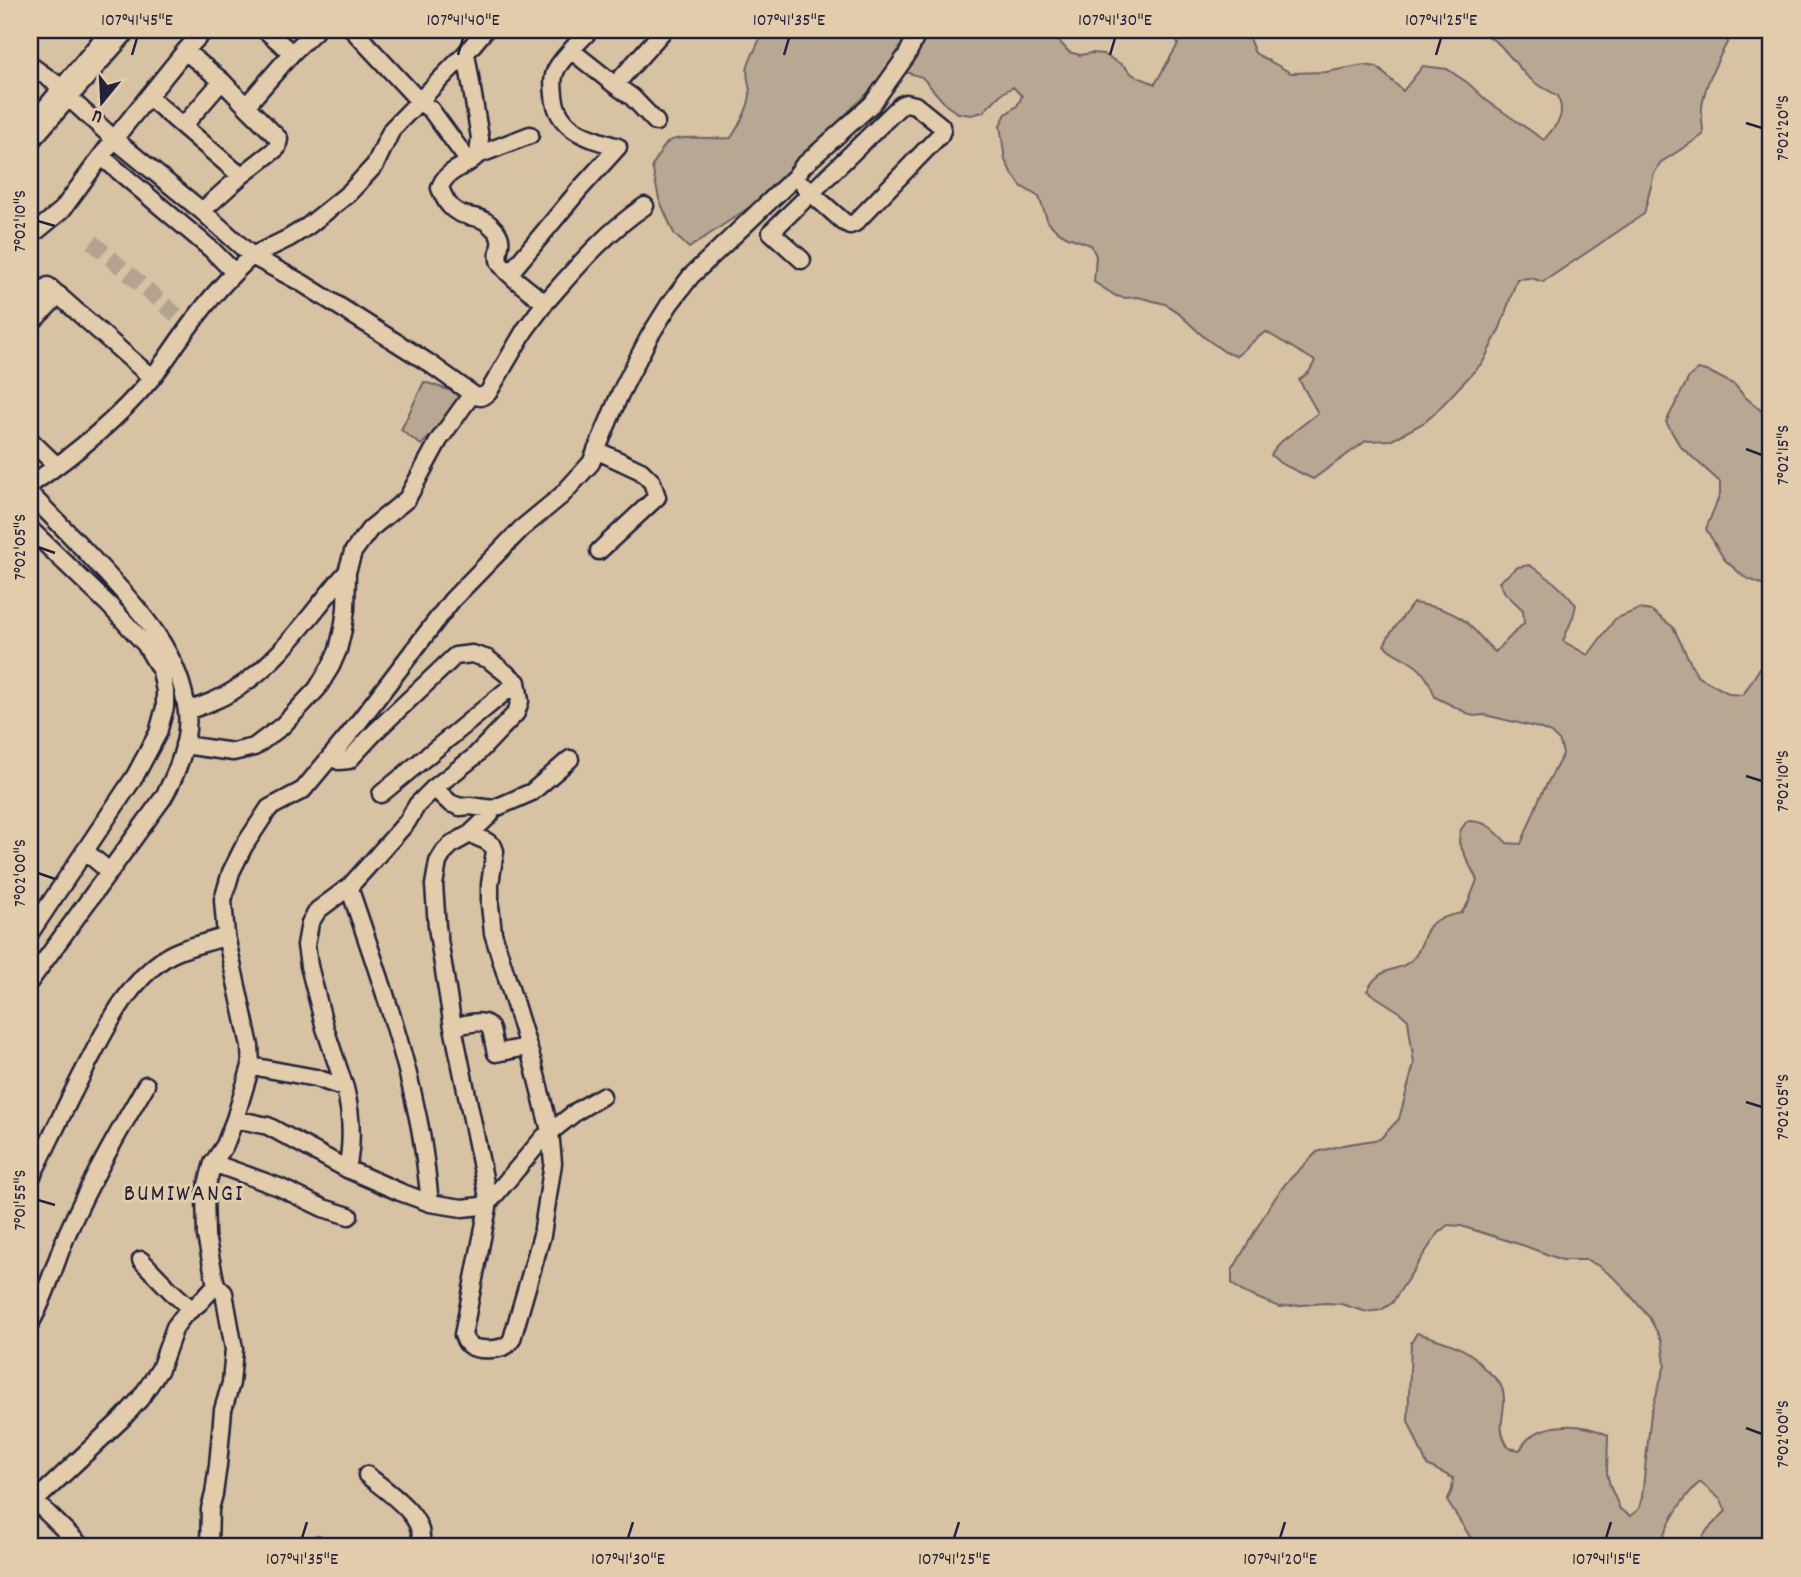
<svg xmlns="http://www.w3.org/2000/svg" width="1801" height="1577" viewBox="0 0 1801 1577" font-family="Dekko,sans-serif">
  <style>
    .green { fill: #b8a793; stroke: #6d6467; stroke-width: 2 }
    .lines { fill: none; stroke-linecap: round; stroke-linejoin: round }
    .minor-tunnel { stroke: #b3a28f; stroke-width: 16; stroke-dasharray: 16 8; stroke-linecap: butt }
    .minor-casing { stroke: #22223b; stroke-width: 21 }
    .minor { stroke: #e2ccab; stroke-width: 16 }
    .ticks { fill: none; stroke: #22223b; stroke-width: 2.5 }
    .labels { text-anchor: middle; stroke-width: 6; stroke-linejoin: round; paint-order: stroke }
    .quarter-label { font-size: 24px; letter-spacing: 2px; fill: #22223b; stroke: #e2ccab }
    .neatline { fill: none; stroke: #22223b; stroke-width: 2.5 }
    .ticks-label { font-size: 18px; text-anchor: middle; fill: #22223b }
  </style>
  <rect width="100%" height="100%" fill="#d7c2a4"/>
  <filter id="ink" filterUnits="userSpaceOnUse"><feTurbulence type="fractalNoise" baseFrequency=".0143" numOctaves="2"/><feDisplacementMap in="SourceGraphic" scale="14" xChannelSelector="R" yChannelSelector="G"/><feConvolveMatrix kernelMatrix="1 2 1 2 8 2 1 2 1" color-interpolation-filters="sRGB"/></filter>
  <g filter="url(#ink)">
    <!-- green -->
    <path class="green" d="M 762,30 L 1059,30 L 1057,39 L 1069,52 L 1080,55 L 1092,53 L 1103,54 L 1124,66 L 1133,75 L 1155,84 L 1178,44 L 1174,30 L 1251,30 L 1250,41 L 1255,53 L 1291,73 L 1326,72 L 1364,65 L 1377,67 L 1403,91 L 1423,66 L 1447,69 L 1468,83 L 1486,100 L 1544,140 C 1557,123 1566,119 1558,96 L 1535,83 L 1526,75 L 1500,45 L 1480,30 L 1734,30 C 1722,52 1705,81 1702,107 C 1701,116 1703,126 1703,135 L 1660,163 L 1654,174 L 1644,214 L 1543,282 L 1531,278 L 1517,279 L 1500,328 L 1483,362 L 1434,414 L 1425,422 L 1392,440 L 1366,441 L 1313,479 L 1280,463 L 1271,455 L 1277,445 L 1318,413 L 1299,380 L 1309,372 L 1315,361 L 1266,332 C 1255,338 1247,348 1237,356 L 1225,352 L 1204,337 L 1176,311 L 1165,304 L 1138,297 L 1125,298 L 1116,296 L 1094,282 L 1096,256 L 1091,245 L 1068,237 L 1057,231 L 1048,222 L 1039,197 L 1021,186 L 1011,172 L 1005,160 L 1000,125 L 1006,114 L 1017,106 L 1022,96 L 1013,87 L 1001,94 L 983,112 L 971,115 L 958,113 L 947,106 L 922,77 L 909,73 L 895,73 L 877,84 L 754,204 L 689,248 L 675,235 L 672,229 L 659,199 L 652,166 C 657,159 662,147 668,142 C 678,134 716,140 731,138 C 738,127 750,106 750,93 C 750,83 745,76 748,66 C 752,53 760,43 762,30 Z
      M 1698,369 L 1710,372 L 1735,385 L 1744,396 L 1771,419 L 1771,448 L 1762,466 L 1771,470 L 1771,588 L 1744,577 L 1724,559 L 1706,529 L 1720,494 L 1720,482 L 1680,446 L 1666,422 L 1689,377 Z
      M 424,382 L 452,391 L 463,399 L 452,415 L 421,445 L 401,430 Z
      M 1529,565 C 1547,575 1563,589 1576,605 L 1573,617 L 1563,641 L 1588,655 L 1615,619 L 1639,609 L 1652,611 L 1673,627 L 1697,676 L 1730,694 L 1743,695 L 1763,663 L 1771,637 L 1771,1547 L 1696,1547 L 1708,1529 L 1726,1511 L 1721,1500 L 1700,1482 C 1681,1499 1668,1523 1659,1547 L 1482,1547 L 1476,1546 L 1447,1501 L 1452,1490 L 1453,1478 L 1427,1465 L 1408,1421 L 1411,1343 L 1417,1333 C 1435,1339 1458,1344 1473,1356 C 1478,1359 1480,1365 1484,1368 C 1495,1378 1504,1383 1504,1400 C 1504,1420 1496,1428 1509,1448 L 1520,1450 C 1522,1447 1524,1443 1527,1440 C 1547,1420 1585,1424 1608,1435 L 1607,1473 L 1610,1486 L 1620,1509 L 1630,1516 L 1639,1509 L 1642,1497 L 1651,1413 L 1665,1365 L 1662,1341 L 1649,1317 L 1618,1281 L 1599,1266 L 1587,1260 L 1562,1260 L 1525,1246 L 1461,1226 L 1448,1225 L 1438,1233 L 1392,1303 L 1381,1310 L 1367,1312 L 1341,1304 L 1326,1303 L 1279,1307 L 1243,1292 L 1232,1284 L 1232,1271 L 1270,1205 L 1286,1183 L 1317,1152 L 1343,1145 L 1380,1139 L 1399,1119 L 1414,1064 L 1408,1020 L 1398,1011 L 1367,991 C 1381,962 1401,975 1415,956 C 1423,946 1424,929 1434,922 C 1442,917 1452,915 1461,913 L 1468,903 L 1477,880 L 1459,843 L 1460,831 L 1467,821 C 1488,821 1493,829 1507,843 L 1521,844 L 1540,797 L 1563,754 L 1560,742 L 1551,733 L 1539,728 L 1485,715 L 1473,716 L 1435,697 C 1431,685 1424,671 1413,664 C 1402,656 1394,655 1384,645 L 1390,634 L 1413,603 C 1432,606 1452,610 1467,623 C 1477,632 1485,643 1495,652 L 1524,623 L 1523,610 L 1505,593 L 1499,582 L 1518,567 Z"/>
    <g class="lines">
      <!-- minor-tunnel -->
      <path class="minor-tunnel" d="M 92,242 L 189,326"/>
      <defs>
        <path id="minor" d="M 265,30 L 292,53 L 316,30
          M 185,51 L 222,81
          M 572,51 L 615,85
          M 466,53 L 480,138 L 478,155 L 468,163
          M 30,65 L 61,87
          M 68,97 L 114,139 L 202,211 L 252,256 L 289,238 L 308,226 L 349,193 L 375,165 L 392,129 L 466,53 L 485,30
          M 149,97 L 241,176
          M 906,103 L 915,105 L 941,126 L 942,130 L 940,135 L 855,223 L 850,225 L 844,222 L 811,193 L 901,105 Z
          M 656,122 L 632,97 L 615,85 L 664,30
          M 31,125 L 110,30
          M 184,125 L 222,81 L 246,106
          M 30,142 L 128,30
          M 478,155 L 530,135
          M 102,157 L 212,250 L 234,272
          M 202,211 L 241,176 L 277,148 L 279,139 L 246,106 L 292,53
          M 30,222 L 38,230 L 62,210 L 114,139 L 185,51 L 205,30
          M 802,260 L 771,232 L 811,193 L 804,186
          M 510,273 L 579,190 L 618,147 C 589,138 557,131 554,95 C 553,85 552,76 557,68 C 564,56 580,41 590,30
          M 545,303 C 576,268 606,232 645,206
          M 30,305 L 48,286 L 152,378
          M 30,324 L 59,295
          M 30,440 L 57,466
          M 596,450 L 641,471 L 652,482 L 657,497 L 599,551
          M 30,485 C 74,455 116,421 150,380 C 164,364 175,345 188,328 C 207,302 228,277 252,256 L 302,283 L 429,363 L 475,396 L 481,397 L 488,393 L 525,330 L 545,303 C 534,294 506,274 500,263 C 493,249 511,242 489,224 C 483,218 477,218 469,216 C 452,213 446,203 440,188 C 444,174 457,169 468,163 L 464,155 L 431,110 L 420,102 L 353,30
          M 30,494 C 55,519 80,545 104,571 C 141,611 181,655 187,712 C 190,740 177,774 163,798 L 30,981
          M 30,529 L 109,605 L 145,644 L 161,671 L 165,691 L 165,707 L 158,733 L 135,776 L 30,933
          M 187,711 C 204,705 221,699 236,689 C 283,659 311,612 347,572
          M 184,745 L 233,752 L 254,747 L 282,726 L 317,689 L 331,666 L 338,650 L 343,629 L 346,609 L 347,572 L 353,552 L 370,529 L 407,499 L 439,440 L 472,394
          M 331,756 L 339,761 L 349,760 L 376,731 L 455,656 L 472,654 L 488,659 L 517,682 L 520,701 L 516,713 L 474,757 L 434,788 L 417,805 L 407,822 L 368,866 L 349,887 L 318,910 L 310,923 L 306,945 L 309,966 L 325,1028 L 345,1088
          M 434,788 L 450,803 L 460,807 L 470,806 L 493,809 L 490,815 L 470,834 L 452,844 L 444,852 L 438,862 L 434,885 L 437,927 L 453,1027 L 489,1202 L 463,1335 C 465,1339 465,1342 469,1345 C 477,1351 502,1351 509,1343 C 512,1341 513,1336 514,1332 L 542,1235 L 553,1163 L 550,1131 L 533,1063 L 493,933 L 490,905 L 490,884 L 495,851 L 493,846 L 486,841 L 470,834
          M 381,794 L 517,682
          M 493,809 L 532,792 L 570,759
          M 85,851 L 110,872
          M 349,887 C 375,963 402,1039 418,1118 C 424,1146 427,1174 430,1203
          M 453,1027 C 464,1025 486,1016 491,1030 C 493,1037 494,1046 496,1053 L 527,1047
          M 251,1066 L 316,1078 L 345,1088 C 352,1116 353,1141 347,1169
          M 235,1119 L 268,1126 L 347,1169 L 400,1192 L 430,1203 L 462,1208 L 481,1206 L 489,1202 L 544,1137 L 577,1111 L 602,1096
          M 213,1163 L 279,1187 L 323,1208 L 349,1216
          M 30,1180 C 49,1142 67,1103 87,1065 C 108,1025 127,984 165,958 C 183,946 206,944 226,936
          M 141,1260 L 171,1291 L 191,1309
          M 30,1324 C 46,1297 55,1263 67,1234 C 90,1182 118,1133 146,1085
          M 367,1475 C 386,1491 431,1519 419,1547
          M 82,1547 L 35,1501 L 123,1418 L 140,1399 L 160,1369 L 175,1327 L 184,1315 L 199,1303 L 216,1285
          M 209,1547 L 210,1509 L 214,1494 L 218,1465 L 223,1410 L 231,1383 L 234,1349 L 224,1293 L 216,1285 L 206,1236 L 205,1192 L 213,1163 L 225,1145 L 235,1119 L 251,1066 L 250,1046 L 226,936 L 223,900 L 231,872 L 244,846 L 269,808 L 303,790 L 348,736 L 452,600 L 521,529 L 561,496 L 591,463 L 620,394 L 649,337 L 669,305 L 691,276 L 795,177 L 803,166 L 872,104 L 907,55 L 919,30
          M 315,1547 L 318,1545"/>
      </defs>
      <!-- minor casing -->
      <use href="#minor" class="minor-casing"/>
      <!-- minor -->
      <use href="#minor" class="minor"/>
    </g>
  </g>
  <!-- ticks -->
  <path class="ticks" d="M 132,55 L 137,38M 458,55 L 463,38M 784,55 L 789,38M 1110,55 L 1115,38M 1436,55 L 1441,38M 1746,123 L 1762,128M 38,221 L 55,226M 1746,449 L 1762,455M 38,547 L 55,553M 1746,776 L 1762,781M 38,873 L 55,879M 1746,1102 L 1762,1107M 38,1200 L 55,1205M 1746,1428 L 1762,1434M 302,1538 L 307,1522M 628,1538 L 633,1522M 954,1538 L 959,1522M 1280,1538 L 1285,1522M 1606,1538 L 1611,1522"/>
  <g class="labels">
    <!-- quarter labels -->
    <g class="quarter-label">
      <text x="184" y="1200">BUMIWANGI</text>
    </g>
  </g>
  <!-- margin -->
  <rect width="1801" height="1577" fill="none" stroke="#e2ccab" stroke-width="77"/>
  <!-- north arrow -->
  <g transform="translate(102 102) rotate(198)" stroke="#e2ccab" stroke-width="5" paint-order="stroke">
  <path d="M0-5L12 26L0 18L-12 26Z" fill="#22223b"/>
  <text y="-10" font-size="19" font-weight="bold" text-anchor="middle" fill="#22223b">U</text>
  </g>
  <rect x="38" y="38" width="1724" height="1500" class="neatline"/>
  <g class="ticks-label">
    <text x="137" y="25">107°41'45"E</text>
    <text x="463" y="25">107°41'40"E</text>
    <text x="789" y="25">107°41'35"E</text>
    <text x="1115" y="25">107°41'30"E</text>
    <text x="1441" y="25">107°41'25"E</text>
    <text transform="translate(1782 128) rotate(-90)" y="6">7°02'20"S</text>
    <text transform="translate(19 221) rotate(-90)" y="6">7°02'10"S</text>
    <text transform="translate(1782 455) rotate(-90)" y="6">7°02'15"S</text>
    <text transform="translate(19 547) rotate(-90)" y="6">7°02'05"S</text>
    <text transform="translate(1782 781) rotate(-90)" y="6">7°02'10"S</text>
    <text transform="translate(19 873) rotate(-90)" y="6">7°02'00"S</text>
    <text transform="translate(1782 1107) rotate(-90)" y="6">7°02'05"S</text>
    <text transform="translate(19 1200) rotate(-90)" y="6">7°01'55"S</text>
    <text transform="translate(1782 1434) rotate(-90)" y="6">7°02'00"S</text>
    <text x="302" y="1564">107°41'35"E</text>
    <text x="628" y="1564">107°41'30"E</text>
    <text x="954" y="1564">107°41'25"E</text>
    <text x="1280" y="1564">107°41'20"E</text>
    <text x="1606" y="1564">107°41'15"E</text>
  </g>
</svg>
